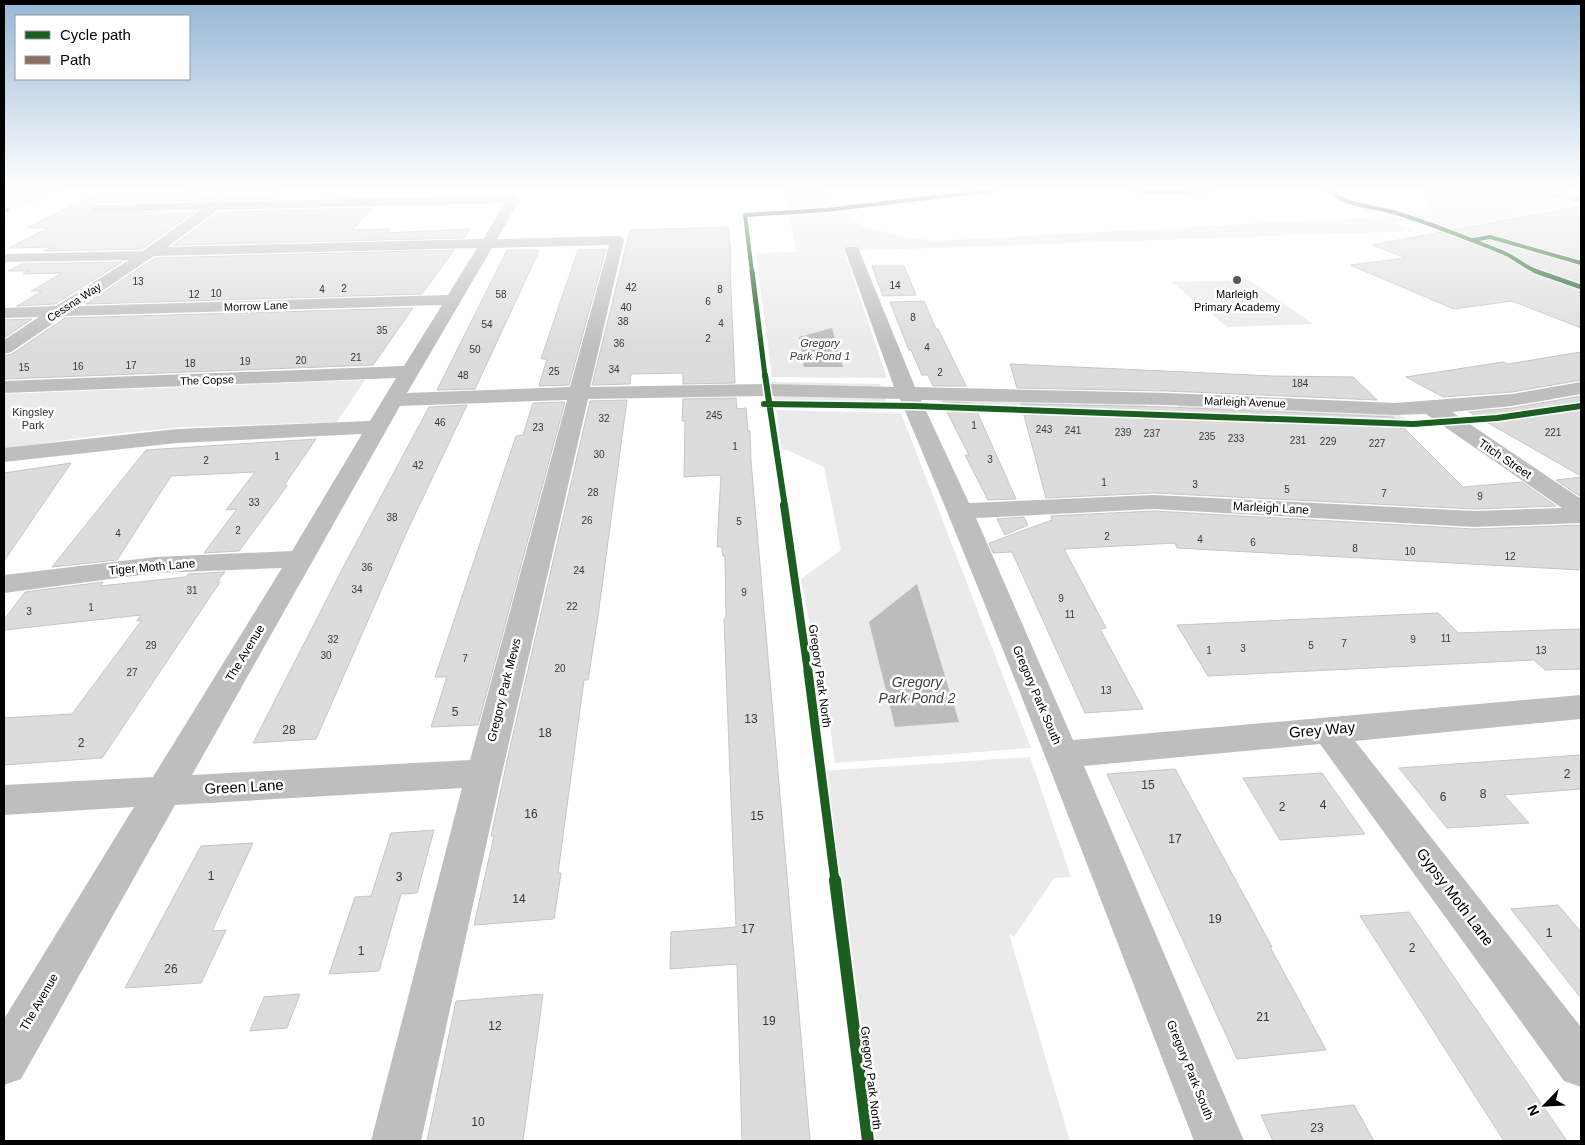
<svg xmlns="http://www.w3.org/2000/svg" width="1585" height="1145" viewBox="0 0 1585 1145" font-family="Helvetica,sans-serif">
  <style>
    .green { fill: #eaeaea }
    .water { fill: #bcbcbc }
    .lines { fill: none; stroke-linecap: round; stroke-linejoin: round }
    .stream { fill: #bcbcbc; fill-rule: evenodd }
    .building { fill: #dcdcdc; stroke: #c5c5c5 }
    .minor { fill: #bebebe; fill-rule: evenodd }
    .quiet { stroke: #8d6e63; stroke-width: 3; stroke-dasharray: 6 3; stroke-linecap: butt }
    .cycleway-far5-casing { stroke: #fff; stroke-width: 5.5 }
    .cycleway-far4-casing { stroke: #fff; stroke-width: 7 }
    .cycleway-far3-casing { stroke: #fff; stroke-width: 9 }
    .cycleway-far2-casing { stroke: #fff; stroke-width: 11 }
    .cycleway-far1-casing { stroke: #fff; stroke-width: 12 }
    .cycleway-casing { stroke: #fff; stroke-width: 16 }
    .cycleway-far5 { stroke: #1b5e20; stroke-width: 4 }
    .cycleway-far4 { stroke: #1b5e20; stroke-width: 5 }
    .cycleway-far3 { stroke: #1b5e20; stroke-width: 6 }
    .cycleway-far2 { stroke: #1b5e20; stroke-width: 8 }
    .cycleway-far1 { stroke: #1b5e20; stroke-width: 9 }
    .cycleway { stroke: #1b5e20; stroke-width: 12 }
    .poi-dot { fill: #595959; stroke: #fff; stroke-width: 2 }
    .labels { text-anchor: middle; stroke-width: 5; stroke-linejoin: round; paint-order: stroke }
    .number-label { font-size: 10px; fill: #373737 }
    .far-poi-label { font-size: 11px; fill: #000; stroke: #fff }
    .far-street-label { font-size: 11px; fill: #000; stroke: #fff }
    .far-water-label { font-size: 11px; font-style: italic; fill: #404040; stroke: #fff }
    .far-park-label { font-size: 11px; fill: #2f2f2f; stroke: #fff }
    .street-label { font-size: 12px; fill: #000; stroke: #fff }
    .near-number-label { font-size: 12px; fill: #373737 }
    .water-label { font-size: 14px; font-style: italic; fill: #404040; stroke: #fff }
    .near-street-label { font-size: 15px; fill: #000; stroke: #fff }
  </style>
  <rect width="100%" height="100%" fill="#fff"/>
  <!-- green -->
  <path class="green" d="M 4,190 L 59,190 L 4,215 Z
    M 783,190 L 821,190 L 860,225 L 896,235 L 934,241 L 1393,216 L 1409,221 L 1393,223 L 1415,231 L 844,251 L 887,378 L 772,377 L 756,253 L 797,252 Z
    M 1427,190 L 1547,190 L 1541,192 L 1563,197 L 1553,200 L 1575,205 L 1447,230 L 1438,227 L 1443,226 L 1407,214 L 1429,208 Z
    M 1249,280 L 1313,324 L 1227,327 L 1172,282 Z
    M 365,380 L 337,422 L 183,427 L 94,436 L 4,449 L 4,394 Z
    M 772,382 L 880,384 L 881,388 L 772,386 Z
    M 773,391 L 885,398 L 886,402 L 775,400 Z
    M 941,398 L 1145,404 L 1148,411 L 943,403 Z
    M 1177,405 L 1398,414 L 1409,421 L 1181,412 Z
    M 776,410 L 901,413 L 1031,748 L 835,763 L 830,726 L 827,726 L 822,701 L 825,701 L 801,579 L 841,550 L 824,467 L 787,450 L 782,450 Z
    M 1030,757 L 1071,877 L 1054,878 L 1014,937 L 1009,934 L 1070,1141 L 876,1141 L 867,1131 L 821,771 Z"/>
  <!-- water -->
  <path class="water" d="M 832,328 L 843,367 L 804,367 L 799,337 Z
    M 917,584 L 959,722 L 895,727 L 869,622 Z"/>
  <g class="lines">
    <!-- stream -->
    <path class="stream" d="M 4,217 L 7,217 L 8,218 L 4,221 Z"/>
  </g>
  <!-- building -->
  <path class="building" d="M 195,190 L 277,190 L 269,196 L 279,196 L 275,199 L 223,200 L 217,198 L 212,200 L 97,203 L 88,209 L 90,213 L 194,212 L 142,249 L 44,251 L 52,247 L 9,248 L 48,228 L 27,228 L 95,194 L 192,192 Z
    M 1581,206 L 1581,328 L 1512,301 L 1454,309 L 1350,265 L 1406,258 L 1372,245 Z
    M 372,208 L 352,230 L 391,229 L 387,233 L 470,229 L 464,238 L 173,245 L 219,212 Z
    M 728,227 L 731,252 L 730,268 L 735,383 L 683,384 L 683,373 L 631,374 L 630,384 L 592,385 L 630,230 Z
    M 606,249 L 569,385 L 539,386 L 547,359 L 541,359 L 578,250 Z
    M 454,250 L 422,294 L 86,304 L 155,258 Z
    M 507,250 L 537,250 L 537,251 L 539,251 L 475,389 L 437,390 Z
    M 122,262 L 55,304 L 17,306 L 42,291 L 31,291 L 62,273 L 23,274 L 29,271 L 8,271 L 22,264 Z
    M 872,266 L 904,266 L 916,295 L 883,296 Z
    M 924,301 L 936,329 L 938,329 L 966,386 L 933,386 L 928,375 L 922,375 L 911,350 L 909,350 L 890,302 Z
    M 413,308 L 373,365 L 4,379 L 4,356 L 12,354 L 65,318 Z
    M 32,319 L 4,338 L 4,320 Z
    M 1581,352 L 1581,380 L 1512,392 L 1443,397 L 1406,377 L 1503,362 L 1508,364 Z
    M 1010,364 L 1273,376 L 1353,377 L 1377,400 L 1167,391 L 1017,388 Z
    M 1581,396 L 1581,476 L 1469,412 L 1512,408 Z
    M 736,398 L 737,409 L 746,408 L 748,431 L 750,431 L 751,461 L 810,1141 L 742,1141 L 737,964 L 670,969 L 671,932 L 736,927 L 724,619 L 726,618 L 725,556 L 723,556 L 722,547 L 717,547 L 721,475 L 684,477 L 685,421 L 682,421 L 683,399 Z
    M 627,400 L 598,616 L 588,680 L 584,680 L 558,873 L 561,873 L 554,919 L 474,925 L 494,836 L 491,836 L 509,752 L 590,401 Z
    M 565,402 L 478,725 L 431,727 L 447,677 L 435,677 L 516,436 L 523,435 L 533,403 Z
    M 942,402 L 973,403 L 1016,499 L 988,500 L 965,455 L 969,455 Z
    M 1021,404 L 1167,407 L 1393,417 L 1463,487 L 1522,482 L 1556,506 L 1474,509 L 1154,493 L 1046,498 Z
    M 467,405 L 408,529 L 316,739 L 253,743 L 346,562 L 429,407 Z
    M 316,439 L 285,484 L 287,486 L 239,551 L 204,553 L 237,509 L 226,510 L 255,472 L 171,476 L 117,560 L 52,567 L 146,450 Z
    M 71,463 L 4,561 L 4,473 Z
    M 1581,477 L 1581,497 L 1556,480 Z
    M 1154,511 L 1474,529 L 1581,525 L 1581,570 L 1177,548 L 1175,543 L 1064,549 L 1106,628 L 1100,629 L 1143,709 L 1085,713 L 1012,552 L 993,553 L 989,543 L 1052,520 L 1051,516 Z
    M 1024,517 L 1028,525 L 1005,535 L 997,519 Z
    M 225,572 L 217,582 L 220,582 L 102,758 L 4,765 L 4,718 L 72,714 L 142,620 L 137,621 L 141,615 L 4,630 L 4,620 L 25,592 L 103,582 L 100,586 L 186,577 L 188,574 Z
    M 1438,613 L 1458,633 L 1581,629 L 1581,669 L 1545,670 L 1534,660 L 1208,676 L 1177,625 Z
    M 1581,755 L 1581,789 L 1504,795 L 1529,823 L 1447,828 L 1399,768 Z
    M 1175,769 L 1272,947 L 1270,947 L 1326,1050 L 1237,1059 L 1107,774 Z
    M 1322,773 L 1365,834 L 1280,840 L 1243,778 Z
    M 434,830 L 417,893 L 401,894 L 379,971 L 329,974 L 355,897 L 371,896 L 391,833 Z
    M 253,843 L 212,931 L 226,930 L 201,983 L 125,988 L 201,846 Z
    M 1558,905 L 1581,932 L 1581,998 L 1511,909 Z
    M 1409,912 L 1567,1141 L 1504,1141 L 1360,916 Z
    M 300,994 L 287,1028 L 250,1031 L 264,997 Z
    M 543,994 L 523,1141 L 427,1141 L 456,1001 Z
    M 1354,1105 L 1374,1141 L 1273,1141 L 1261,1115 Z"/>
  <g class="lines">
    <!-- minor -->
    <path class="minor" d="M 1545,190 L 1557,190 L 1581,196 L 1581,204 L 1546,195 L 1544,192 Z
      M 514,195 L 520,199 L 497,239 L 617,236 L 622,237 L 624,240 L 590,387 L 767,384 L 894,387 L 845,250 L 847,247 L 857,247 L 859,250 L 915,387 L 1167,393 L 1395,403 L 1512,394 L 1581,382 L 1581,394 L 1512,406 L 1452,412 L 1581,499 L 1581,523 L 1474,527 L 1154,509 L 976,518 L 1073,740 L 1581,695 L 1581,719 L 1355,741 L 1581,1027 L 1581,1087 L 1564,1081 L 1320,744 L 1084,766 L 1244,1141 L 1194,1141 C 1098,893 1004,644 900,399 L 767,396 L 588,399 L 502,773 L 421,1141 L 371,1141 L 462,788 L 175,805 L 21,1079 L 4,1085 L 4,1019 L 134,807 L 4,815 L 4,785 L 153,777 L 282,568 L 156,573 L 4,593 L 4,575 L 156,557 L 292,551 L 362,434 L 177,443 L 4,462 L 4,448 L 177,429 L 370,421 L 396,378 L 4,393 L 4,381 L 404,366 L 442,305 L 64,316 L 11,352 L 4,354 L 4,340 L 39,317 L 4,318 L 4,308 L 56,306 L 129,260 L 4,262 L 4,254 L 143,251 L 200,210 L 92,212 L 90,209 L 97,205 L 212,202 L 218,200 L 223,202 ZM 505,203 L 483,239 L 167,247 L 218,210 ZM 609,245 L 570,387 L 407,393 L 492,248 ZM 477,248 L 448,295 L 80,306 L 154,256 ZM 567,400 L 470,760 L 192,775 L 400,406 ZM 921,400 L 1167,405 L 1395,415 L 1426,414 L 1562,508 L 1474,511 L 1154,495 L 969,503 Z"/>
    <!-- quiet -->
    <path class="quiet" d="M 4,211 L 9,209"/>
    <defs>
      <path id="cycleway-far5" d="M 1131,190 L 1158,192 L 1212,190
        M 1328,190 C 1347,206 1370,206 1393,212 C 1430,223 1466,238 1502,252 C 1515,257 1525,268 1539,272
        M 1473,240 L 1490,237 L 1581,263
        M 752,272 L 745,215 L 826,210 L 995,190"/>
      <path id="cycleway-far4" d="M 752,271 L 765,376
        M 1535,271 L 1581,287"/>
      <path id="cycleway-far3" d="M 765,375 L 785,507
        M 764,404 L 913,406 L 1413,424 L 1497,418 L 1581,406"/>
      <path id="cycleway-far2" d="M 784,505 L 808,672"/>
      <path id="cycleway-far1" d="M 808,671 L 835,881"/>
      <path id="cycleway" d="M 835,880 L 868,1141"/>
    </defs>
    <!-- cycleway-far5 casing -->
    <use href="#cycleway-far5" class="cycleway-far5-casing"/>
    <!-- cycleway-far4 casing -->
    <use href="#cycleway-far4" class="cycleway-far4-casing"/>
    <!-- cycleway-far3 casing -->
    <use href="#cycleway-far3" class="cycleway-far3-casing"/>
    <!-- cycleway-far2 casing -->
    <use href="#cycleway-far2" class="cycleway-far2-casing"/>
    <!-- cycleway-far1 casing -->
    <use href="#cycleway-far1" class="cycleway-far1-casing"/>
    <!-- cycleway casing -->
    <use href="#cycleway" class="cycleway-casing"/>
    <!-- cycleway-far5 -->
    <use href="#cycleway-far5" class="cycleway-far5"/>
    <!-- cycleway-far4 -->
    <use href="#cycleway-far4" class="cycleway-far4"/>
    <!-- cycleway-far3 -->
    <use href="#cycleway-far3" class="cycleway-far3"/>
    <!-- cycleway-far2 -->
    <use href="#cycleway-far2" class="cycleway-far2"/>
    <!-- cycleway-far1 -->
    <use href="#cycleway-far1" class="cycleway-far1"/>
    <!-- cycleway -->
    <use href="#cycleway" class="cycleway"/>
  </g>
  <!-- sky -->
  <linearGradient id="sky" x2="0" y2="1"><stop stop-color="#96b7d6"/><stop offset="0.54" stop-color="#fff"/><stop offset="1" stop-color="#fff" stop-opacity="0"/></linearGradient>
  <rect width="1585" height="350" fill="url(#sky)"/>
  <!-- markers -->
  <circle class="poi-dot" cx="1237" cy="280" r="5"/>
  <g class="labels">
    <!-- number labels -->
    <g class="number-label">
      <text x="138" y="285">13</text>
      <text x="895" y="289">14</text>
      <text x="631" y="291">42</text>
      <text x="344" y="292">2</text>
      <text x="322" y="293">4</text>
      <text x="720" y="293">8</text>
      <text x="216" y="297">10</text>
      <text x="194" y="298">12</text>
      <text x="501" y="298">58</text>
      <text x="708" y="305">6</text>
      <text x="626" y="311">40</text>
      <text x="913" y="321">8</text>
      <text x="623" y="325">38</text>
      <text x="721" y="327">4</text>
      <text x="487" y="328">54</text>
      <text x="382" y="334">35</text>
      <text x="708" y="342">2</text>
      <text x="619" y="347">36</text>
      <text x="927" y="351">4</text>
      <text x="475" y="353">50</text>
      <text x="356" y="361">21</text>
      <text x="301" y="364">20</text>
      <text x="245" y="365">19</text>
      <text x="190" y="367">18</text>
      <text x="131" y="369">17</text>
      <text x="78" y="370">16</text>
      <text x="24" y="371">15</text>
      <text x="614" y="373">34</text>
      <text x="554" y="375">25</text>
      <text x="940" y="376">2</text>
      <text x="463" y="379">48</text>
      <text x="1300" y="387">184</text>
      <text x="714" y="419">245</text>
      <text x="604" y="422">32</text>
      <text x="440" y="426">46</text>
      <text x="974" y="429">1</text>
      <text x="538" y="431">23</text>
      <text x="1044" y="433">243</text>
      <text x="1073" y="434">241</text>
      <text x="1123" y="436">239</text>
      <text x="1553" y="436">221</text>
      <text x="1152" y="437">237</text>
      <text x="1207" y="440">235</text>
      <text x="1236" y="442">233</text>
      <text x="1298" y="444">231</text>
      <text x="1328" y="445">229</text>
      <text x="1377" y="447">227</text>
      <text x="735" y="450">1</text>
      <text x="599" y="458">30</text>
      <text x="277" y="460">1</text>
      <text x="990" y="463">3</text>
      <text x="206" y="464">2</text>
      <text x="418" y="469">42</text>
      <text x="1104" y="486">1</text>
      <text x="1195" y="488">3</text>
      <text x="1287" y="493">5</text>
      <text x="593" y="496">28</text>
      <text x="1384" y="497">7</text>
      <text x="1480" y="500">9</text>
      <text x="254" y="506">33</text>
      <text x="392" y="521">38</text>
      <text x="587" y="524">26</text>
      <text x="739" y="525">5</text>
      <text x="238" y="534">2</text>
      <text x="118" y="537">4</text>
      <text x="1107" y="540">2</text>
      <text x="1200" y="543">4</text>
      <text x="1253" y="546">6</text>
      <text x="1355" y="552">8</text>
      <text x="1410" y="555">10</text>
      <text x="1510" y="560">12</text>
      <text x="367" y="571">36</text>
      <text x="579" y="574">24</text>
      <text x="357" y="593">34</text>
      <text x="192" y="594">31</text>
      <text x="744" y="596">9</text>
      <text x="1061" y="602">9</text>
      <text x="572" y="610">22</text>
      <text x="91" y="611">1</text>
      <text x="29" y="615">3</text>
      <text x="1070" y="618">11</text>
      <text x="1446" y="642">11</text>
      <text x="333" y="643">32</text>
      <text x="1413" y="643">9</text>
      <text x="1344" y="647">7</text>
      <text x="151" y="649">29</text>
      <text x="1311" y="649">5</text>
      <text x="1243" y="652">3</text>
      <text x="1209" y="654">1</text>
      <text x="1541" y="654">13</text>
      <text x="326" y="659">30</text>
      <text x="465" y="662">7</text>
      <text x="560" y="672">20</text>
      <text x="132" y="676">27</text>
      <text x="1106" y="694">13</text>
    </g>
    <!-- far-poi labels -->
    <g class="far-poi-label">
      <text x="1237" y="298">Marleigh<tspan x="1237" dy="13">Primary Academy</tspan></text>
    </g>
    <!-- far-street labels -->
    <g class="far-street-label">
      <text transform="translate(74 302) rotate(-33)" y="4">Cessna Way</text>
      <text transform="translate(256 306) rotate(-2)" y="4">Morrow Lane</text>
      <text transform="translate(207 380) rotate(-2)" y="4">The Copse</text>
      <text transform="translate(1245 402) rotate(2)" y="4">Marleigh Avenue</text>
    </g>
    <!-- far-water labels -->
    <g class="far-water-label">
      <text x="820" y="347">Gregory<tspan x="820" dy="13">Park Pond 1</tspan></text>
    </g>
    <!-- far-park labels -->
    <g class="far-park-label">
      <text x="33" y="416">Kingsley<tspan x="33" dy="13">Park</tspan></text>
    </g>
    <!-- street labels -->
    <g class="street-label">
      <text transform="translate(1505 459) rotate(34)" y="4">Titch Street</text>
      <text transform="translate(1271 508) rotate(3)" y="4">Marleigh Lane</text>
      <text transform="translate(152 567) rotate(-5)" y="4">Tiger Moth Lane</text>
      <text transform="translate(245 653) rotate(-59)" y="4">The Avenue</text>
      <text transform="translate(820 676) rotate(82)" y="4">Gregory Park North</text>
      <text transform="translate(504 690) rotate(-76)" y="4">Gregory Park Mews</text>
      <text transform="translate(1037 695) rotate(67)" y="4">Gregory Park South</text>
      <text transform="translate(39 1002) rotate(-60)" y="4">The Avenue</text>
      <text transform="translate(1190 1070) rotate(68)" y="4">Gregory Park South</text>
      <text transform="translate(871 1078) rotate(83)" y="4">Gregory Park North</text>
    </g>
    <!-- near-number labels -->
    <g class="near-number-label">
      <text x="455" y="716">5</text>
      <text x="751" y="723">13</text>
      <text x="289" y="734">28</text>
      <text x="545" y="737">18</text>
      <text x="81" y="747">2</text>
      <text x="1567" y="778">2</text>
      <text x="1148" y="789">15</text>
      <text x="1483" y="798">8</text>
      <text x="1443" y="801">6</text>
      <text x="1323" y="809">4</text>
      <text x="1282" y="811">2</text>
      <text x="531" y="818">16</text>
      <text x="757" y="820">15</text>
      <text x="1175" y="843">17</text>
      <text x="211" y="880">1</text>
      <text x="399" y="881">3</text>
      <text x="519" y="903">14</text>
      <text x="1215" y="923">19</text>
      <text x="748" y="933">17</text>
      <text x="1549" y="937">1</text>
      <text x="1412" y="952">2</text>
      <text x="361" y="955">1</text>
      <text x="171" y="973">26</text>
      <text x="1263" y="1021">21</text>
      <text x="769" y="1025">19</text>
      <text x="495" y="1030">12</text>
      <text x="478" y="1126">10</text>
      <text x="1317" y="1132">23</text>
    </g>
    <!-- water labels -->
    <g class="water-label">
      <text x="917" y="687">Gregory<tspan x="917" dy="16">Park Pond 2</tspan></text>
    </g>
    <!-- near-street labels -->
    <g class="near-street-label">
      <text transform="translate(1322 730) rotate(-5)" y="5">Grey Way</text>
      <text transform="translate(244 787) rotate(-3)" y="5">Green Lane</text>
      <text transform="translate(1455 897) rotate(53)" y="5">Gypsy Moth Lane</text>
    </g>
  </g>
  <!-- border -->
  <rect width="1585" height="1145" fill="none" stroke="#000000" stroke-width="10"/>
  <!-- legend -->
  <rect x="15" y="15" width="175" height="65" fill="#ffffff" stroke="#999999"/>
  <rect x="25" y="31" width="25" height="8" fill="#1b5e20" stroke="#999999"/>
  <text x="60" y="40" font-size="15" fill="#000000">Cycle path</text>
  <rect x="25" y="56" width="25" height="8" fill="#8d6e63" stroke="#999999"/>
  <text x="60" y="65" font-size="15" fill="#000000">Path</text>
  <!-- north arrow -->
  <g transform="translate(1545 1105) rotate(246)" stroke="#ffffff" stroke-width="4" paint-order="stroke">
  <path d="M0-4L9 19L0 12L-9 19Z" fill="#000000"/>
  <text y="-8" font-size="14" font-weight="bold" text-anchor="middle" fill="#000000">N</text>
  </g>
</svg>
